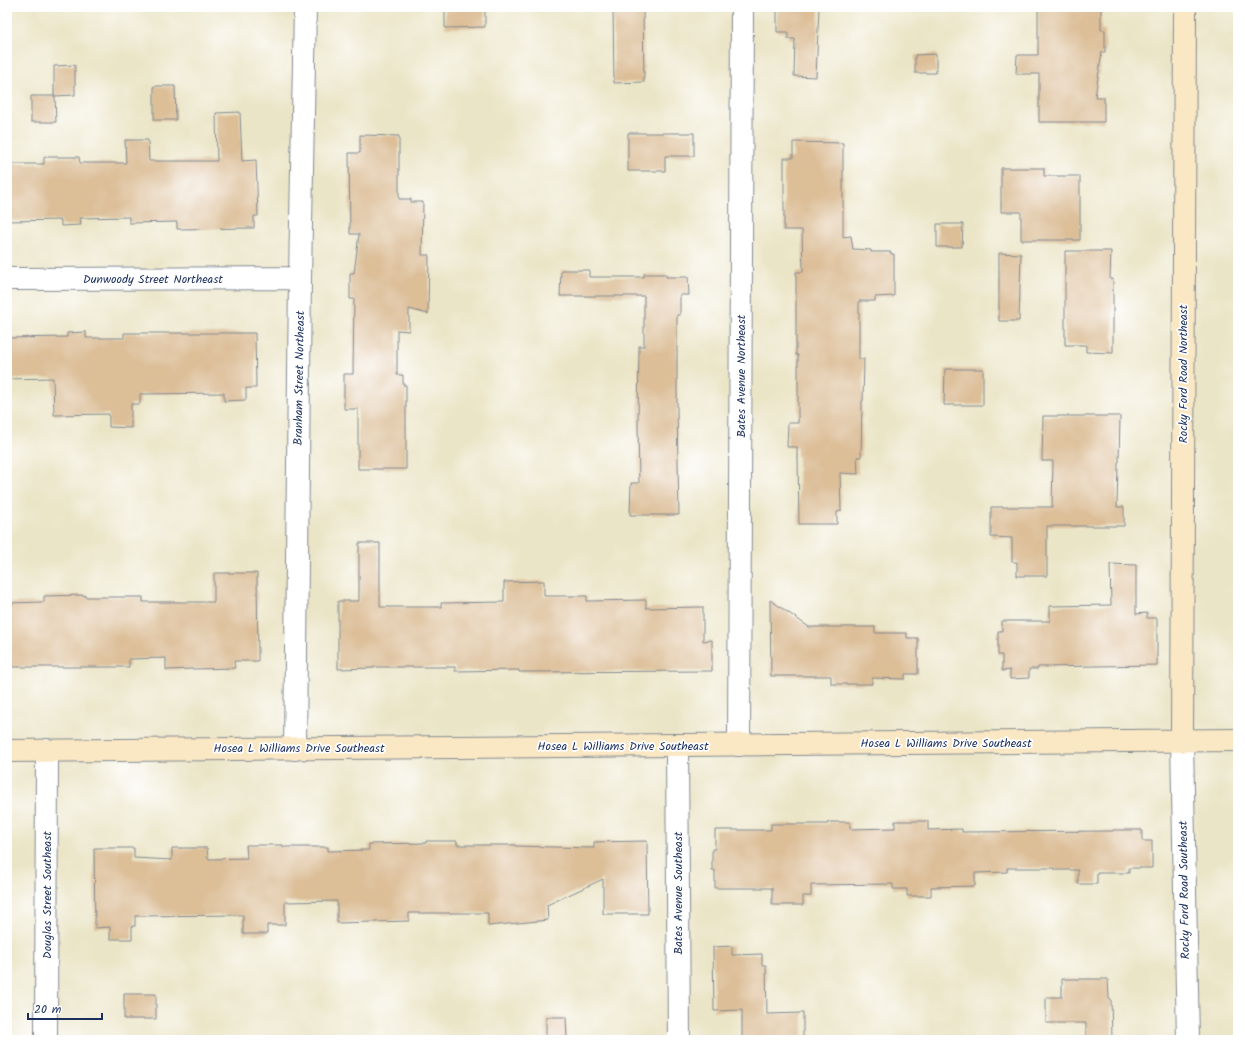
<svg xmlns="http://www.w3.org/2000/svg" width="1245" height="1047" viewBox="0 0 1245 1047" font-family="Kalam,sans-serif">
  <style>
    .building { fill: #dcbe97 }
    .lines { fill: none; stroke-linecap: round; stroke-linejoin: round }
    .street-casing { stroke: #838a92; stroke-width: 24 }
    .secondary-casing { stroke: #838a92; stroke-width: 24 }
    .street { stroke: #fff; stroke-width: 22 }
    .secondary { stroke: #fae7c3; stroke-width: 22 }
    .labels { text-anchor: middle; stroke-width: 3.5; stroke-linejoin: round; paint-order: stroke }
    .street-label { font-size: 12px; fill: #1b2f5e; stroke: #fff }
  </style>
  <rect width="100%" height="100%" fill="#fff"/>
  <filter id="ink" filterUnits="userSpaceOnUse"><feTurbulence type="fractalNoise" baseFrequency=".025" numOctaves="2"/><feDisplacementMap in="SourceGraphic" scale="8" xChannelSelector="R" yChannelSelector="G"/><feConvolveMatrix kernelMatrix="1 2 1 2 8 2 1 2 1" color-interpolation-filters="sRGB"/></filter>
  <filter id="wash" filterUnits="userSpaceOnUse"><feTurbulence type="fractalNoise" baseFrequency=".012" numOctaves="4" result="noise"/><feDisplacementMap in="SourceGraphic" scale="16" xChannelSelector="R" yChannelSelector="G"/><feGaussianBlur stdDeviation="0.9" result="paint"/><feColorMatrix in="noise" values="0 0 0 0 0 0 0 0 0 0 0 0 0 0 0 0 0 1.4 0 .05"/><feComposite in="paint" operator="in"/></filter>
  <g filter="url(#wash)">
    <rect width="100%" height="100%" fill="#ebe5c7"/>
    <g id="blocks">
      <!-- building -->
      <path class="building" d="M 445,7 L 485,7 L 485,27 L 445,28 Z
        M 613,7 L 643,7 L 644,82 L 614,83 Z
        M 777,7 L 819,7 L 816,77 L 794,76 L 795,39 L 788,39 L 788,32 L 777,32 Z
        M 1038,7 L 1101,7 L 1101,30 L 1105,30 L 1105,52 L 1102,52 L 1095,97 L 1104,97 L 1104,122 L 1039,122 L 1039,74 L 1016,74 L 1017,55 L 1038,55 Z
        M 936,54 L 936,73 L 915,73 L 915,55 Z
        M 75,65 L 75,95 L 54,96 L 54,66 Z
        M 154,86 L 175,86 L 176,120 L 154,120 Z
        M 31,96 L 55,96 L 56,122 L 31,122 Z
        M 240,112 L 242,161 L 256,160 L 258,216 L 254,216 L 254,228 L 177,229 L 177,222 L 129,223 L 129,217 L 80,218 L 81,225 L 61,226 L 61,220 L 7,221 L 7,164 L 44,164 L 44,157 L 79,157 L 80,163 L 126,163 L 125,140 L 148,140 L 149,161 L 217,161 L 216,113 Z
        M 628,133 L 694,133 L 694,156 L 665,156 L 665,171 L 628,171 Z
        M 360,135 L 399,136 L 399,199 L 411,199 L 411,202 L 423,202 L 422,255 L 429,255 L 428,314 L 409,309 L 409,331 L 397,330 L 397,375 L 403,375 L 403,385 L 406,385 L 406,469 L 358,469 L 358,409 L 344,409 L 344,374 L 353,374 L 354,299 L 350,299 L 350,273 L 354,273 L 359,234 L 350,234 L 349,153 L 360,153 Z
        M 793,142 L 843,143 L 843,237 L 851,236 L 853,249 L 871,250 L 871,252 L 891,252 L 891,254 L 894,254 L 894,296 L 875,297 L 875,301 L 859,301 L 859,359 L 864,359 L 863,401 L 862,401 L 861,457 L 857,457 L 858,474 L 840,473 L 841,511 L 837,512 L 837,524 L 799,524 L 798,456 L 797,456 L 797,447 L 787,447 L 788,423 L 798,423 L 798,355 L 796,355 L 796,272 L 803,272 L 802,230 L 784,230 L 784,158 L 793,158 Z
        M 1001,168 L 1044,168 L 1044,176 L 1080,176 L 1080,240 L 1021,240 L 1021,212 L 1001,212 Z
        M 937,224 L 963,224 L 962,247 L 937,247 Z
        M 1065,251 L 1111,251 L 1110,279 L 1113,279 L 1113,353 L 1086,352 L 1086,345 L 1065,345 Z
        M 999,253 L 1021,254 L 1019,321 L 999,321 Z
        M 561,270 L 589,270 L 589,277 L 644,277 L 644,274 L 666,274 L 666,277 L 688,277 L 689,295 L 680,295 L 680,315 L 677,315 L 677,408 L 679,515 L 630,515 L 631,483 L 639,483 L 638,424 L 639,346 L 644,346 L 644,296 L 560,296 Z
        M 86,332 L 86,338 L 124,338 L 124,333 L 255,333 L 256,388 L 246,388 L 246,400 L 224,401 L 224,393 L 140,394 L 140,404 L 131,404 L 131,428 L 109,427 L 109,414 L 54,415 L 53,378 L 7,379 L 7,338 L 67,337 L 67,333 Z
        M 945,369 L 983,369 L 983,405 L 944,405 Z
        M 1043,416 L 1120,416 L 1119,462 L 1118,462 L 1117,507 L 1124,507 L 1124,526 L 1047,526 L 1047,576 L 1017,576 L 1017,562 L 1012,562 L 1012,538 L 991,537 L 991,507 L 1052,507 L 1053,461 L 1042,461 Z
        M 359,543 L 380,543 L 380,607 L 441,607 L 441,603 L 504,602 L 504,582 L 544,581 L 544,596 L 587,596 L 587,601 L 646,600 L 646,608 L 703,607 L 703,641 L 712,640 L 712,671 L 519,672 L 519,670 L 455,671 L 455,667 L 374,667 L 374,668 L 338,669 L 338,601 L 359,601 Z
        M 1110,564 L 1136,565 L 1136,614 L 1147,613 L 1147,618 L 1157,618 L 1157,665 L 1038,667 L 1038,669 L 1029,669 L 1029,678 L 1010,679 L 1010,670 L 1002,671 L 1002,655 L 998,655 L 998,631 L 1002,631 L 1002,621 L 1050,621 L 1050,606 L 1111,605 Z
        M 214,573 L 257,573 L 258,661 L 234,661 L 235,668 L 193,669 L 166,670 L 166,658 L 129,659 L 129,667 L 7,667 L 7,603 L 44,602 L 44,596 L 85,595 L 85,597 L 143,597 L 143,602 L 214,602 Z
        M 770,600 L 809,627 L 875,627 L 875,633 L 907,633 L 907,638 L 918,638 L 918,674 L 905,674 L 905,679 L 872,678 L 872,684 L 831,684 L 831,676 L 771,676 Z
        M 895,821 L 928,821 L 928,830 L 962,829 L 962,832 L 1113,831 L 1113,830 L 1142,830 L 1142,841 L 1152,841 L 1152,868 L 1129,868 L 1129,873 L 1097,873 L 1097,884 L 1078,884 L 1078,870 L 1055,870 L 1055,868 L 1007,868 L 1007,872 L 975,873 L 975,886 L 931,887 L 931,896 L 907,896 L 907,889 L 893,889 L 893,884 L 811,885 L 811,896 L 803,896 L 803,905 L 772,905 L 772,888 L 715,888 L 715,870 L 712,870 L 712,849 L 715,849 L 715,830 L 771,830 L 771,824 L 828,824 L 828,822 L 850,822 L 850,829 L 895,828 Z
        M 426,841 L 457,841 L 457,845 L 515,845 L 515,846 L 594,848 L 594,842 L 647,841 L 648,914 L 603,914 L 603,879 L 547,905 L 548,920 L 488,926 L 488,913 L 409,913 L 409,921 L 337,923 L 337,901 L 285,902 L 285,925 L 267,925 L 267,934 L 243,934 L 243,915 L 135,916 L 135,926 L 132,926 L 132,939 L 110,939 L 110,927 L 95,928 L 94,848 L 134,848 L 134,858 L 172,860 L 172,848 L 207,848 L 208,859 L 247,858 L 246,845 L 283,845 L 283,847 L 328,847 L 328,851 L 369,850 L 369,844 L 426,843 Z
        M 732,946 L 732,955 L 762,954 L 762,965 L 766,965 L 767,1014 L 803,1013 L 803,1040 L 742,1040 L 742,1010 L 714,1011 L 713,947 Z
        M 1062,979 L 1108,979 L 1109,999 L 1111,999 L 1112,1040 L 1086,1040 L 1086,1023 L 1046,1023 L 1046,997 L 1062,997 Z
        M 124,994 L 156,994 L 156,1019 L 124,1019 Z
        M 546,1017 L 566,1017 L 567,1040 L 546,1040 Z"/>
    </g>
  </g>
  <g filter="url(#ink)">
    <use href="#blocks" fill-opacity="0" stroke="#838a92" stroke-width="1"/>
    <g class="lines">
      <defs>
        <path id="street" d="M 7,279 L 300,278
          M 1182,741 L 1188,1040
          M 677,745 L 679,1040
          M 739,745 L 742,7
          M 295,749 L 300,278 L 305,7
          M 46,1040 L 47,750"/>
        <path id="secondary" d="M 1182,741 L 1185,7
          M 7,751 L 1238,740"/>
      </defs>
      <!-- street casing -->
      <use href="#street" class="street-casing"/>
      <!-- secondary casing -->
      <use href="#secondary" class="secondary-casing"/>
      <!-- street -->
      <use href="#street" class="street"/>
      <!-- secondary -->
      <use href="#secondary" class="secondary"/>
    </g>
  </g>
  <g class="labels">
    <!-- street labels -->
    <g class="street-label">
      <text x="153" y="283">Dunwoody Street Northeast</text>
      <text transform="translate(1183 374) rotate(-90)" y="4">Rocky Ford Road Northeast</text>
      <text transform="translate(741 376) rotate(-90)" y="4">Bates Avenue Northeast</text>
      <text transform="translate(299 378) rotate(-89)" y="4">Branham Street Northeast</text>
      <text x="946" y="747">Hosea L Williams Drive Southeast</text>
      <text x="623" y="750">Hosea L Williams Drive Southeast</text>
      <text x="299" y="752">Hosea L Williams Drive Southeast</text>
      <text transform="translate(1184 890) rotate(-91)" y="4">Rocky Ford Road Southeast</text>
      <text transform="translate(678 893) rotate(-90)" y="4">Bates Avenue Southeast</text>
      <text transform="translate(47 895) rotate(-90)" y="4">Douglas Street Southeast</text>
    </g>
  </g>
  <!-- margin -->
  <rect width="1245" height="1047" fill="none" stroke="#fff" stroke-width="24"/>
  <!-- scale -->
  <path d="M28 1013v6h74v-6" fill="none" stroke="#1b2f5e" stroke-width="2"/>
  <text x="34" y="1013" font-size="12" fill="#1b2f5e" stroke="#ffffff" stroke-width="3" paint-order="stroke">20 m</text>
</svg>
